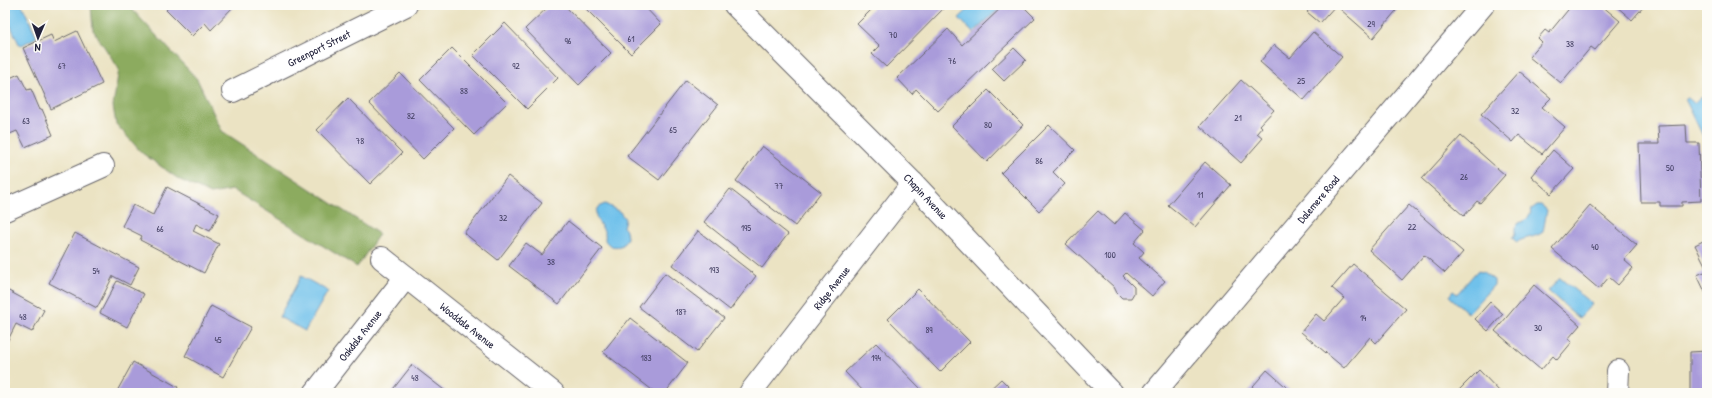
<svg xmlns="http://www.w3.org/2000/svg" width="1712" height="398" viewBox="0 0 1712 398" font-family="'Patrick Hand',sans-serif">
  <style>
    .forest { fill: #8cab5e; stroke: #57664c }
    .water { fill: #6fc1eb; stroke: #487293 }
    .building { fill: #a99bda }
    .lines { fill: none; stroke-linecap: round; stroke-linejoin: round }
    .street-casing { stroke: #68666b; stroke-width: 24 }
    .street { stroke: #fff; stroke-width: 22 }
    .labels { text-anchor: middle; stroke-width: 3.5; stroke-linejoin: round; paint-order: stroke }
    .number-label { font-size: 9px; fill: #444063 }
    .street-label { font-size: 11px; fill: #22223b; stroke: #fdfcf7 }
  </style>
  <rect width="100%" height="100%" fill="#fdfcf7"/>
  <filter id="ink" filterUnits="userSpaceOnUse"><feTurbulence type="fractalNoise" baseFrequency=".025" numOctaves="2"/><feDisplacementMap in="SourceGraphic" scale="8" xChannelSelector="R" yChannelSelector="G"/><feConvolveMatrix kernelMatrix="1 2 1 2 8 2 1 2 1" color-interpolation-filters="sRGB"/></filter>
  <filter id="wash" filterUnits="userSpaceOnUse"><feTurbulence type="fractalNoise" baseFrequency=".012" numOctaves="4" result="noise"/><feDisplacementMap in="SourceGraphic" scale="16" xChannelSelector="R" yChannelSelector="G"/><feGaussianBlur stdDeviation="0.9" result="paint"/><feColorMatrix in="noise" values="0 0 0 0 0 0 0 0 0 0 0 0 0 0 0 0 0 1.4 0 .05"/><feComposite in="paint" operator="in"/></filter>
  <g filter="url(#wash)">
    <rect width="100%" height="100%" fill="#ebe3c3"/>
    <!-- forest -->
    <path class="forest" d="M 91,5 L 128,5 L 197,79 L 222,131 L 379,234 L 357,267 L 233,190 L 211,194 L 180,180 L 142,153 L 116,124 L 113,106 L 119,69 L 93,30 Z"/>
    <!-- water -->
    <path class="water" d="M 11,5 L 22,5 L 37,37 L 20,46 L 5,14 L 5,8 Z
      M 973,5 L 1003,5 L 973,33 L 959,18 Z
      M 1705,96 L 1707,101 L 1707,136 L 1703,136 L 1685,99 L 1688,98 L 1694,103 L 1700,97 Z
      M 605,204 L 620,212 L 625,219 L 623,227 L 626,230 L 627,238 L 623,245 C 615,248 609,247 605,240 C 605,237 606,233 604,231 C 600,223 592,216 598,207 Z
      M 1537,205 L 1541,205 L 1547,210 L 1543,232 C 1535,238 1525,237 1517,242 L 1512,238 L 1515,234 L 1515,227 L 1519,223 L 1527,219 L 1531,212 L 1530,210 Z
      M 1477,271 L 1483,272 L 1494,280 L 1494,285 L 1468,313 L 1449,296 L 1453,291 L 1457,294 Z
      M 301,276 L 328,291 L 305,331 L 279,317 Z
      M 1560,278 L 1592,304 L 1579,318 L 1548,291 Z"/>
    <g id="blocks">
      <!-- building -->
      <path class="building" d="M 171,5 L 235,5 L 211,30 L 205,23 L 192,36 L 166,10 Z
        M 550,5 L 564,5 L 611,53 L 579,85 L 525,29 Z
        M 582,5 L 643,5 L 661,24 L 631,54 Z
        M 876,5 L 947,5 L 886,67 L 872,54 L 880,46 L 857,24 Z
        M 1004,5 L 1022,5 L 1035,18 L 938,111 L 916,89 L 912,94 L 897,78 L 948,29 L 962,45 Z
        M 1313,5 L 1336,5 L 1320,23 L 1307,12 Z
        M 1344,5 L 1401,5 L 1373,38 L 1340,9 Z
        M 1572,5 L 1601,5 L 1620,21 L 1595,50 L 1591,47 L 1561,83 L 1529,57 L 1542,42 L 1538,38 L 1545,30 L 1549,33 Z
        M 1615,5 L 1645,5 L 1632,20 Z
        M 505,23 L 558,78 L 527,109 L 473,55 Z
        M 77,31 L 102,84 L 51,109 L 23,48 L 51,35 L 54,42 Z
        M 1313,32 L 1342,57 L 1304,100 L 1260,62 L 1274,45 L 1290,58 Z
        M 452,48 L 507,103 L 474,135 L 420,80 Z
        M 1014,48 L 1026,60 L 1004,81 L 992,69 Z
        M 1519,71 L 1551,98 L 1542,107 L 1565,127 L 1542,154 L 1519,135 L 1513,142 L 1481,114 Z
        M 400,73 L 454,128 L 423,159 L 369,103 Z
        M 19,74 L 27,90 L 31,89 L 40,110 L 42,109 L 53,135 L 25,147 L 17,131 L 5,136 L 5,80 Z
        M 686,80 L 718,105 L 659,180 L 627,156 Z
        M 1241,80 L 1274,110 L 1260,125 L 1262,127 L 1257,133 L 1263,138 L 1241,163 L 1200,126 Z
        M 988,90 L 1023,125 L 987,162 L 952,126 Z
        M 348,98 L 402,153 L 370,184 L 317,130 Z
        M 1049,125 L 1075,150 L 1053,172 L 1065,184 L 1039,211 L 1001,173 Z
        M 1686,125 L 1687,143 L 1699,143 L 1701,201 L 1682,202 L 1682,206 L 1660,206 L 1660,202 L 1641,202 L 1639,144 L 1659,144 L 1658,126 Z
        M 1461,136 L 1505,175 L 1480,203 L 1477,201 L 1464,216 L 1422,179 Z
        M 762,146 L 821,192 L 795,226 L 736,181 Z
        M 1553,150 L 1574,169 L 1551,194 L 1531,176 Z
        M 1205,162 L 1231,185 L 1195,227 L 1168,205 Z
        M 508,176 L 542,203 L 498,260 L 464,233 Z
        M 167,187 L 219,214 L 210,231 L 196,224 L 193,231 L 219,244 L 204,273 L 140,240 L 142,236 L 122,226 L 133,205 L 153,215 Z
        M 730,189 L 788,234 L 762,268 L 704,222 Z
        M 1409,205 L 1463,252 L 1445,273 L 1424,255 L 1402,280 L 1369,250 Z
        M 1590,205 L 1637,245 L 1624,260 L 1633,268 L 1618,285 L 1609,277 L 1599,289 L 1552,249 Z
        M 1098,211 L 1114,225 L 1125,213 L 1145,230 L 1134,243 L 1144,252 L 1139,258 L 1165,281 L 1152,296 L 1126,273 L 1123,276 L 1134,287 L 1134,293 L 1131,298 L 1122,298 L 1117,293 L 1114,287 L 1066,244 Z
        M 568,221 L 602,248 L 559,304 L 509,266 L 526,243 L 542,255 Z
        M 698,231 L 756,276 L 730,310 L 672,265 Z
        M 75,233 L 139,267 L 130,285 L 113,276 L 97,308 L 49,283 Z
        M 1707,239 L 1707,269 L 1695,245 Z
        M 1353,264 L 1406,309 L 1376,343 L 1370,337 L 1344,368 L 1301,332 L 1316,314 L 1324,321 L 1344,298 L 1332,288 Z
        M 1707,271 L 1707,296 L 1697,275 Z
        M 665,273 L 724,318 L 697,352 L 639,307 Z
        M 117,281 L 144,294 L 127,327 L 100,313 Z
        M 1534,285 L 1580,325 L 1568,339 L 1572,342 L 1557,360 L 1553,356 L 1541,370 L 1495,331 Z
        M 5,289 L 44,310 L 32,332 L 16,324 L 5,346 Z
        M 918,289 L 970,342 L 940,372 L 888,319 Z
        M 1490,302 L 1503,314 L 1488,331 L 1475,319 Z
        M 211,306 L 251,327 L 223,377 L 185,356 Z
        M 630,318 L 688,363 L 665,393 L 656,393 L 603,352 Z
        M 876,343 L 925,393 L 865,393 L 845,372 Z
        M 1707,351 L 1707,393 L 1690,393 L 1690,352 Z
        M 133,362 L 178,387 L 175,393 L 116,393 Z
        M 412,365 L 448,393 L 390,393 Z
        M 1267,370 L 1293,393 L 1247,393 Z
        M 1479,370 L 1501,393 L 1456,393 Z
        M 1001,379 L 1015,393 L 986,393 Z"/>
    </g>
  </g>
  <g filter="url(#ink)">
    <use href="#blocks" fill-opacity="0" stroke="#68666b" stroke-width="1"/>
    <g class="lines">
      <defs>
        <g id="street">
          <path id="s1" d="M 735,5 L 913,183 L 1112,393"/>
          <path id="s2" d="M 233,91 L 406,5"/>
          <path d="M 5,210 L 103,166"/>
          <path id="s3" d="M 382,258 L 553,393"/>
          <path id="s4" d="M 315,393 L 406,277"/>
          <path id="s5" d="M 750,393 L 913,183"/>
          <path id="s6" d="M 1154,393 L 1483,5"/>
          <path d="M 1617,393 L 1618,371"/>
        </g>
      </defs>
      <!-- street casing -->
      <use href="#street" class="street-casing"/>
      <!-- street -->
      <use href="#street" class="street"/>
    </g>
  </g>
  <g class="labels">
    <!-- number labels -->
    <g class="number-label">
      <text x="1371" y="27">29</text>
      <text x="893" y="38">70</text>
      <text x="631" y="42">61</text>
      <text x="568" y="44">96</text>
      <text x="1570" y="47">38</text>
      <text x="952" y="64">76</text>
      <text x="62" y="69">67</text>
      <text x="516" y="69">92</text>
      <text x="1301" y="84">25</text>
      <text x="464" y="94">88</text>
      <text x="1515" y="114">32</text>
      <text x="411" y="119">82</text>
      <text x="1238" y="121">21</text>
      <text x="26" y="124">63</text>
      <text x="988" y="128">80</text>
      <text x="673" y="133">65</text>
      <text x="360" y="144">78</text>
      <text x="1039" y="164">86</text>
      <text x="1670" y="171">50</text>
      <text x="1464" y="180">26</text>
      <text x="779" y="189">77</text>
      <text x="1200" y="198">11</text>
      <text x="503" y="221">32</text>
      <text x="1412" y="230">22</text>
      <text x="746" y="231">195</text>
      <text x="160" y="232">66</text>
      <text x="1595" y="250">40</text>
      <text x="1110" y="258">100</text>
      <text x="551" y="265">38</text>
      <text x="714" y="273">193</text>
      <text x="96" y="274">54</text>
      <text x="681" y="315">187</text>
      <text x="23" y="320">48</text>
      <text x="1363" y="321">14</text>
      <text x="1538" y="331">30</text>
      <text x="929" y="333">89</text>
      <text x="218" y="343">45</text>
      <text x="646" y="361">183</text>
      <text x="876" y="361">194</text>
      <text x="415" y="381">48</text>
    </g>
    <!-- street labels -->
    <g class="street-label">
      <text dy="4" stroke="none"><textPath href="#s2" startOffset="96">Greenport Street</textPath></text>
      <text dy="4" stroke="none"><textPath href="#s1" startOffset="270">Chapin Avenue</textPath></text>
      <text dy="4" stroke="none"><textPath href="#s6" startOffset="254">Dalemere Road</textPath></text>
      <text dy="4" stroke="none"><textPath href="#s5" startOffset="133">Ridge Avenue</textPath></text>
      <text dy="4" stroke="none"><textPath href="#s3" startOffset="109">Wooddale Avenue</textPath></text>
      <text dy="4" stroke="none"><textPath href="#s4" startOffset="73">Oakdale Avenue</textPath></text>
    </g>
  </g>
  <!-- margin -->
  <rect width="1712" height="398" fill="none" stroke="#fdfcf7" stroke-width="20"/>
  <!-- north arrow -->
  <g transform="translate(38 38) rotate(182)" stroke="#fdfcf7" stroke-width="3" paint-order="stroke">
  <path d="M0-3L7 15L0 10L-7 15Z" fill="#22223b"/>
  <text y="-6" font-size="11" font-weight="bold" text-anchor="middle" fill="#22223b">N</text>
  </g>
</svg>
